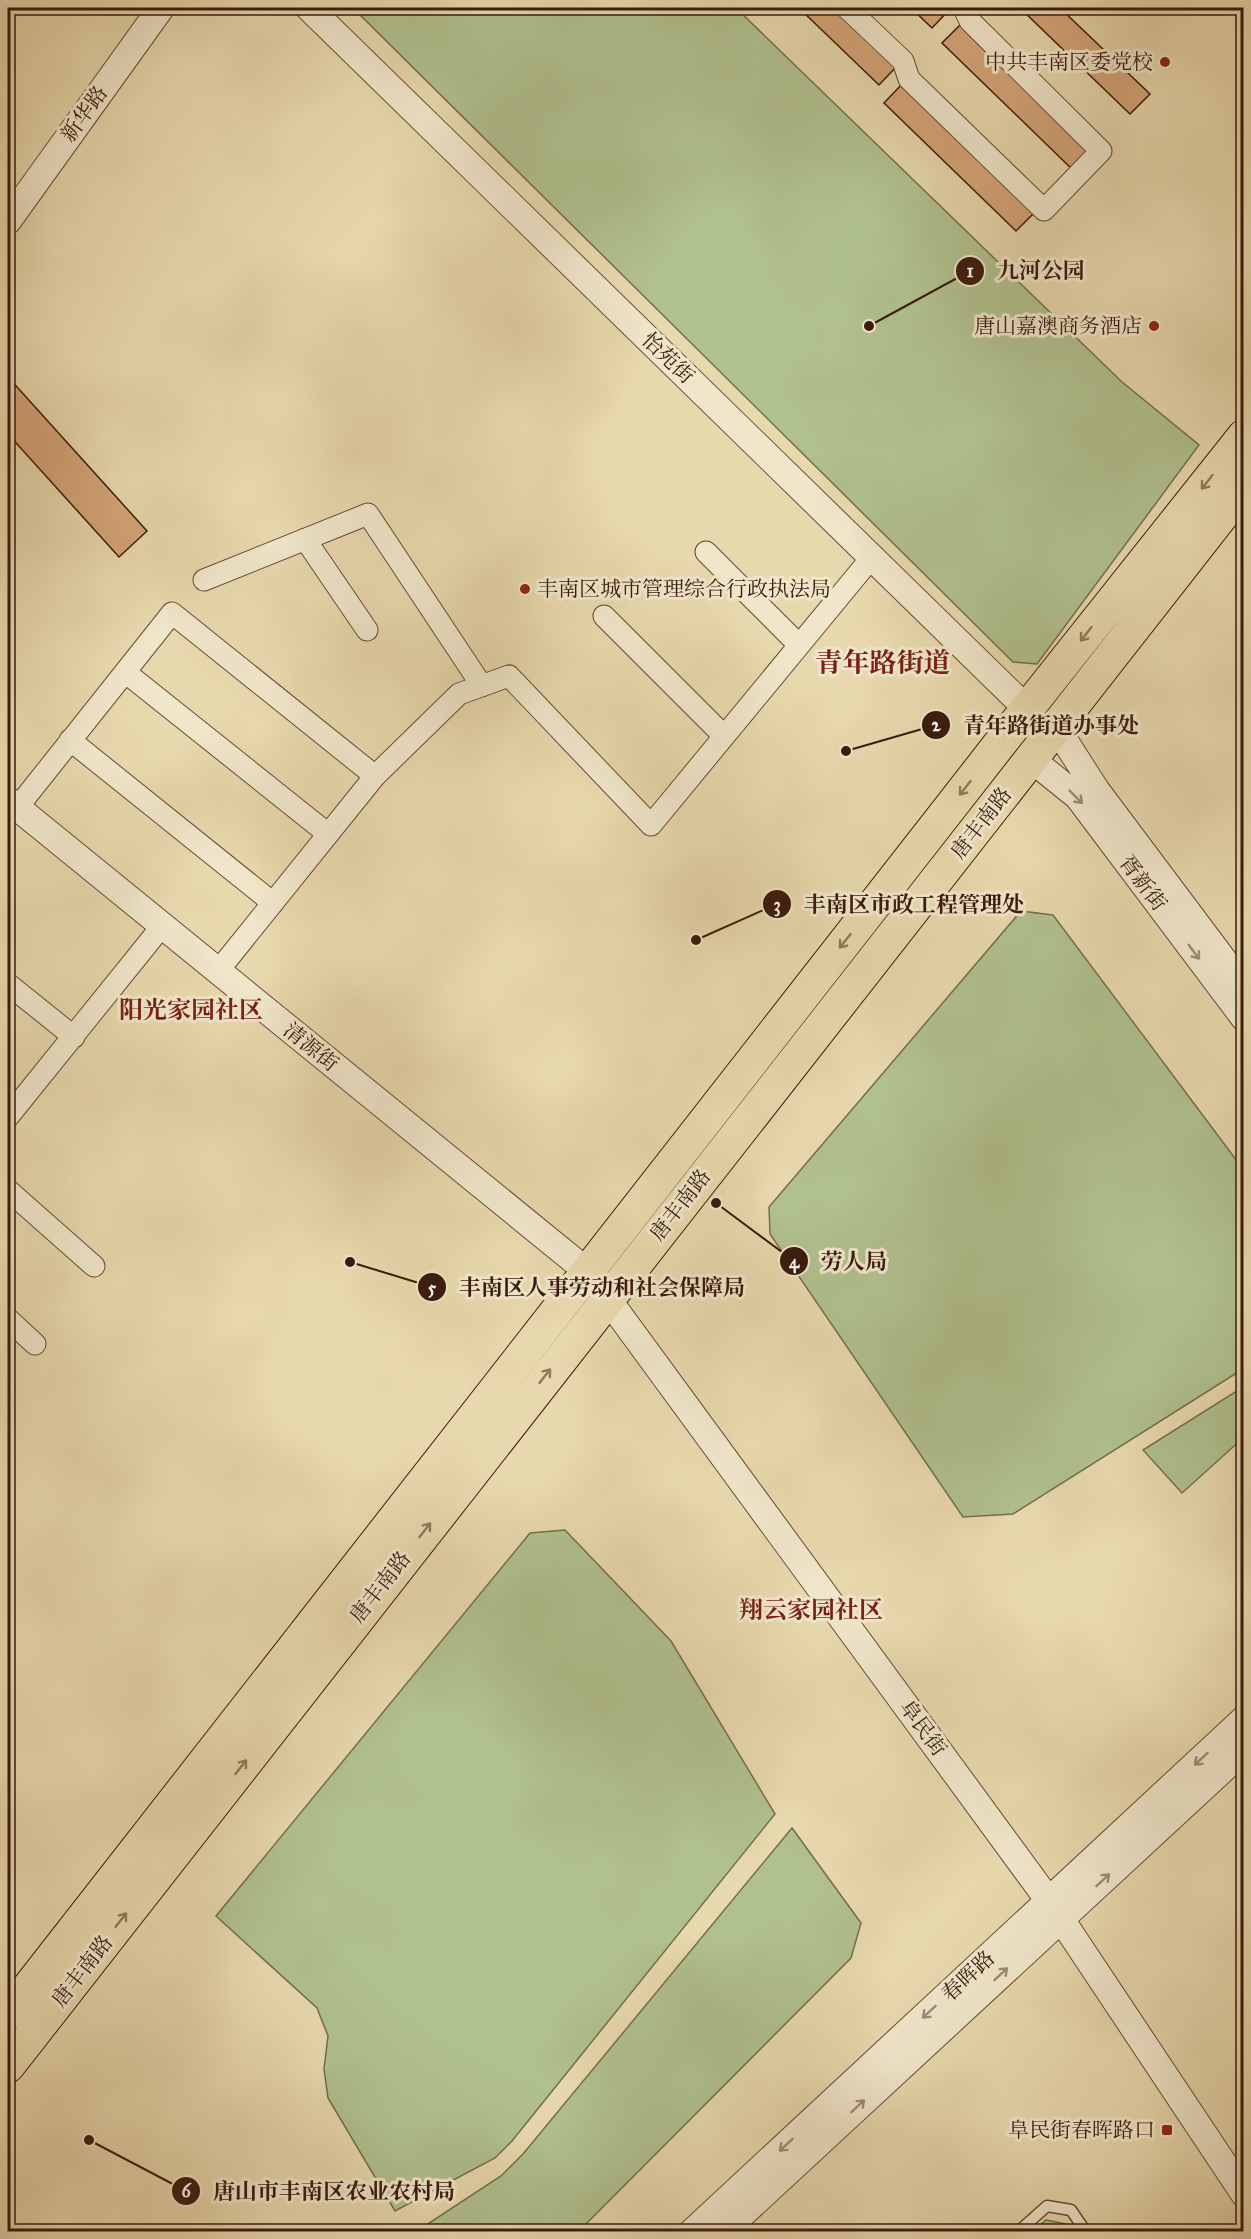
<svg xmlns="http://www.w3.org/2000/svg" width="1251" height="2239" viewBox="0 0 1251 2239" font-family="'IM FELL Great Primer','Noto Serif SC',serif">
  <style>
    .green { fill: #b0c08e; stroke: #746d4c; stroke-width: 1.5 }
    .building { fill: #d4a578; stroke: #391a0b; stroke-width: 1.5 }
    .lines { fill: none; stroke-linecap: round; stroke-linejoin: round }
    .service-casing { stroke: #654a34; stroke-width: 13 }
    .minor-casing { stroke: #654a34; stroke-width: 23 }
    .tertiary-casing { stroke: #654a34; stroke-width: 28 }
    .primary-casing { stroke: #391a0b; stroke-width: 35 }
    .service { stroke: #f0e6ca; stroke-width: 10 }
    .minor { stroke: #f0e6ca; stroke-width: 21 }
    .tertiary { stroke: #f0e6ca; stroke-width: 26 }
    .primary { stroke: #e8d8ad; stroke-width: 33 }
    .oneway { stroke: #90795c }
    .oneway2 { stroke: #9e8a74 }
    .poi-dot { fill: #8f2418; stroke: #f0e6ca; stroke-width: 2 }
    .labels { text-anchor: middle; stroke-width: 6; stroke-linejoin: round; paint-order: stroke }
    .poi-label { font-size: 21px; fill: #391a0b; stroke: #f0e6ca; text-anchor: end }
    .street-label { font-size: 21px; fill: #391a0b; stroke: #f0e6ca }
    .quarter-label { font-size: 24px; font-weight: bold; fill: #7a1f14; stroke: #f0e6ca }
    .district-label { font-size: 27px; font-weight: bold; fill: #7a1f14; stroke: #f0e6ca }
    .leader { fill: none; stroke: #391a0b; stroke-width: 2 }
    .callout-dot { fill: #391a0b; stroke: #f0e6ca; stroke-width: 2 }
    .mark-label { font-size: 18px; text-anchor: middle; font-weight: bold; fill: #fff }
    .callout-label { font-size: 22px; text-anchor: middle; font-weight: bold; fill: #391a0b; stroke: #f0e6ca; stroke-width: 6; stroke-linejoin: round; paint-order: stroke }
  </style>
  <rect width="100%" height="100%" fill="#e8d8ad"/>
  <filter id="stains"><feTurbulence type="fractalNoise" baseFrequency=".00333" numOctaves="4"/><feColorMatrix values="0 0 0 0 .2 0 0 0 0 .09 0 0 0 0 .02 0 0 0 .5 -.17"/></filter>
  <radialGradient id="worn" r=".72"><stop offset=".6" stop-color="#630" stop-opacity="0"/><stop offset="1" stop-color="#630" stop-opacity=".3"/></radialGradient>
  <!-- green -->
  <path class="green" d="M 353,8 L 736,8 L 1122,382 L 1199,445 L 1037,664 L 1013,662 Z
    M 1021,911 L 1053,915 L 1243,1169 L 1243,1369 L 1013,1514 L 963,1517 L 770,1234 L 769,1207 Z
    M 1243,1387 L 1243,1438 L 1182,1493 L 1143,1450 Z
    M 565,1530 L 671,1641 L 775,1814 L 512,2141 L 495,2158 L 395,2211 L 328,2098 L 324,2069 L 328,2036 L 317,2008 L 216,1916 L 530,1533 Z
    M 792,1828 L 861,1923 L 851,1958 L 579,2231 L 417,2231 L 501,2176 L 523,2154 Z
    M 1046,2220 L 1066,2224 L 1071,2231 L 1033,2231 Z"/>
  <!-- building -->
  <path class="building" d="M 799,8 L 839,8 L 898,65 L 879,85 Z
    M 911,8 L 951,8 L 932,28 Z
    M 1020,8 L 1060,8 L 1150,94 L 1130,114 Z
    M 962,23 L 1094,152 L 1075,172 L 942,43 Z
    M 903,83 L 1036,211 L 1016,231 L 884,103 Z
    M 8,377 L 147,531 L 119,557 L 8,434 Z"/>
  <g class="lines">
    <defs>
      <path id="service" d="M 1018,2232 L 1047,2206 L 1071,2210 L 1086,2232"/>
      <path id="minor" d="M 847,8 L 903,61 L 909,79 L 1044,210 L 1101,151 L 970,21 L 964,8
        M 305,539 L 367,630
        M 706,552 L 799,645
        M 204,580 L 368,514 L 482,686
        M 604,616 L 724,736
        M 125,672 L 328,834
        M 70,740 L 273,903
        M 375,776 L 459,694 L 509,676 L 651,825 L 872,557
        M 17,808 L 172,613 L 375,776 L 218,971
        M 8,984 L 74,1037
        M 8,1117 L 162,926
        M 8,1190 L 94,1266
        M 8,1319 L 35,1344"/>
      <path id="tertiary" d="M 309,8 L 1027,709
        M 8,221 L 161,8
        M 1056,727 L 1097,791 L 1244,987
        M 1031,759 L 1078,797 L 1244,1018
        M 8,800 L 588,1272 L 1049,1901 L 1244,2194
        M 692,2232 L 1244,1719
        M 723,2232 L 1244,1750"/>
      <path id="primary" d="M 8,2014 L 1027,709 L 1244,436
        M 8,2066 L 1244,487"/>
    </defs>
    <!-- service casing -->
    <use href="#service" class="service-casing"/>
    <!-- minor casing -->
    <use href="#minor" class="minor-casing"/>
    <!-- tertiary casing -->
    <use href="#tertiary" class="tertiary-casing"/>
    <!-- primary casing -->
    <use href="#primary" class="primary-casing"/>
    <!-- service -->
    <use href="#service" class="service"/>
    <!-- minor -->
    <use href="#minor" class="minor"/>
    <!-- tertiary -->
    <use href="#tertiary" class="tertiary"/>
    <!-- primary -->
    <use href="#primary" class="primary"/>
  </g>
  <!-- one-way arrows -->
  <defs><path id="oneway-shaft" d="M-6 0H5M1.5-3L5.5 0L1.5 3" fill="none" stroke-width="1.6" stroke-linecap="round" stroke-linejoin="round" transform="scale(1.5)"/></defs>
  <g class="oneway">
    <use href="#oneway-shaft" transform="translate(1207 482) rotate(128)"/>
    <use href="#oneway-shaft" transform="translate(1086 634) rotate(128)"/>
    <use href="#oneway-shaft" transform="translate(965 788) rotate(128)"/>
    <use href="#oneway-shaft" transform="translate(845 941) rotate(128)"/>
    <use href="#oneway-shaft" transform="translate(545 1376) rotate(-52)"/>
    <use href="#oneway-shaft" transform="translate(425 1530) rotate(-52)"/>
    <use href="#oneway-shaft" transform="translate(241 1767) rotate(-52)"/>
    <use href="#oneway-shaft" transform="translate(121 1920) rotate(-52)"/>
  </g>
  <g class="oneway2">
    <use href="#oneway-shaft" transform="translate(1076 797) rotate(45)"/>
    <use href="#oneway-shaft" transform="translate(1194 952) rotate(53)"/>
    <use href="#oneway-shaft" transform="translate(1201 1759) rotate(137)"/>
    <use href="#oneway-shaft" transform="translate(1103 1880) rotate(-43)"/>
    <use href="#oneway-shaft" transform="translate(1001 1974) rotate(-43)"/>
    <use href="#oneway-shaft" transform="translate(929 2012) rotate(137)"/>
    <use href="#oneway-shaft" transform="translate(858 2106) rotate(-43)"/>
    <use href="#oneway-shaft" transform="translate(786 2145) rotate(137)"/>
  </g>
  <!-- markers -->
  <g class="poi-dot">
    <circle cx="1165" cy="62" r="6"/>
    <circle cx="1154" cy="326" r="6"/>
    <circle cx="525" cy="589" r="6"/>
    <rect x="1161" y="2124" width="12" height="12" rx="3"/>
  </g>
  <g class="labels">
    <!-- poi labels -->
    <g class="poi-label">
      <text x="1153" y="69">中共丰南区委党校</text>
      <text x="1142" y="333">唐山嘉澳商务酒店</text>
      <text x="537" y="596" text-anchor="start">丰南区城市管理综合行政执法局</text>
      <text x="1155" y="2137">阜民街春晖路口</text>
    </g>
    <!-- street labels -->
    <g class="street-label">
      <text transform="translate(84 114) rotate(-54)" y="7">新华路</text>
      <text transform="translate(668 358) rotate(44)" y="7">怡苑街</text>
      <text transform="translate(981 823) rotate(-52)" y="7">唐丰南路</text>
      <text transform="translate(1143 883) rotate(53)" y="7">胥新街</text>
      <text transform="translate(311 1047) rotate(39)" y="7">清源街</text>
      <text transform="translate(680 1205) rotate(-52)" y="7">唐丰南路</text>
      <text transform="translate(380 1587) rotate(-52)" y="7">唐丰南路</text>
      <text transform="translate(923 1728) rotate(54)" y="7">阜民街</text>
      <text transform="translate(82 1971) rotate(-52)" y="7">唐丰南路</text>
      <text transform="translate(968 1976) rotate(-43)" y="7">春晖路</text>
    </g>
    <!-- quarter labels -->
    <g class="quarter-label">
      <text x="191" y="1018">阳光家园社区</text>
      <text x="811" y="1618">翔云家园社区</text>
    </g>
    <!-- district labels -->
    <g class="district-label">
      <text x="883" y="672">青年路街道</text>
    </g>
  </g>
  <!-- callouts -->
  <path class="leader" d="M869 326L970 271M846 751L936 725M696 940L777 904M716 1203L794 1261M350 1262L432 1287M89 2140L186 2191"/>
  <g class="callout-dot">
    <circle cx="869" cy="326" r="6"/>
    <circle cx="846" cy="751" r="6"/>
    <circle cx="696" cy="940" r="6"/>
    <circle cx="716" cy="1203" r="6"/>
    <circle cx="350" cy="1262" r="6"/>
    <circle cx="89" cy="2140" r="6"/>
    <circle cx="970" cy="271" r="15"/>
    <circle cx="936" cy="725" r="15"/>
    <circle cx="777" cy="904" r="15"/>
    <circle cx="794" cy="1261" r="15"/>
    <circle cx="432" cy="1287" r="15"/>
    <circle cx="186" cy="2191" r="15"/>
  </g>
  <g class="mark-label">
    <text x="970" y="277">1</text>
    <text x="936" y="731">2</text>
    <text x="777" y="911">3</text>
    <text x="794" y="1268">4</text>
    <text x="432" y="1294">5</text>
    <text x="186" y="2197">6</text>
  </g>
  <g class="callout-label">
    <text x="1041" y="278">九河公园</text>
    <text x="1051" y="733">青年路街道办事处</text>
    <text x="914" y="912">丰南区市政工程管理处</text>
    <text x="854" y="1269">劳人局</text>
    <text x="602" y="1295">丰南区人事劳动和社会保障局</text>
    <text x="334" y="2199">唐山市丰南区农业农村局</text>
  </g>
  <!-- margin -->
  <rect width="1251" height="2239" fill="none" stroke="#e8d8ad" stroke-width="30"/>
  <rect x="9" y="9" width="1233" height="2221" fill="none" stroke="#391a0b" stroke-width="3"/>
  <rect x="15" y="15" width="1221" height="2209" fill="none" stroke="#391a0b" stroke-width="1.5"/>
  <rect width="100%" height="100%" filter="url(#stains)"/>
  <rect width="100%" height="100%" fill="url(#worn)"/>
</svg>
